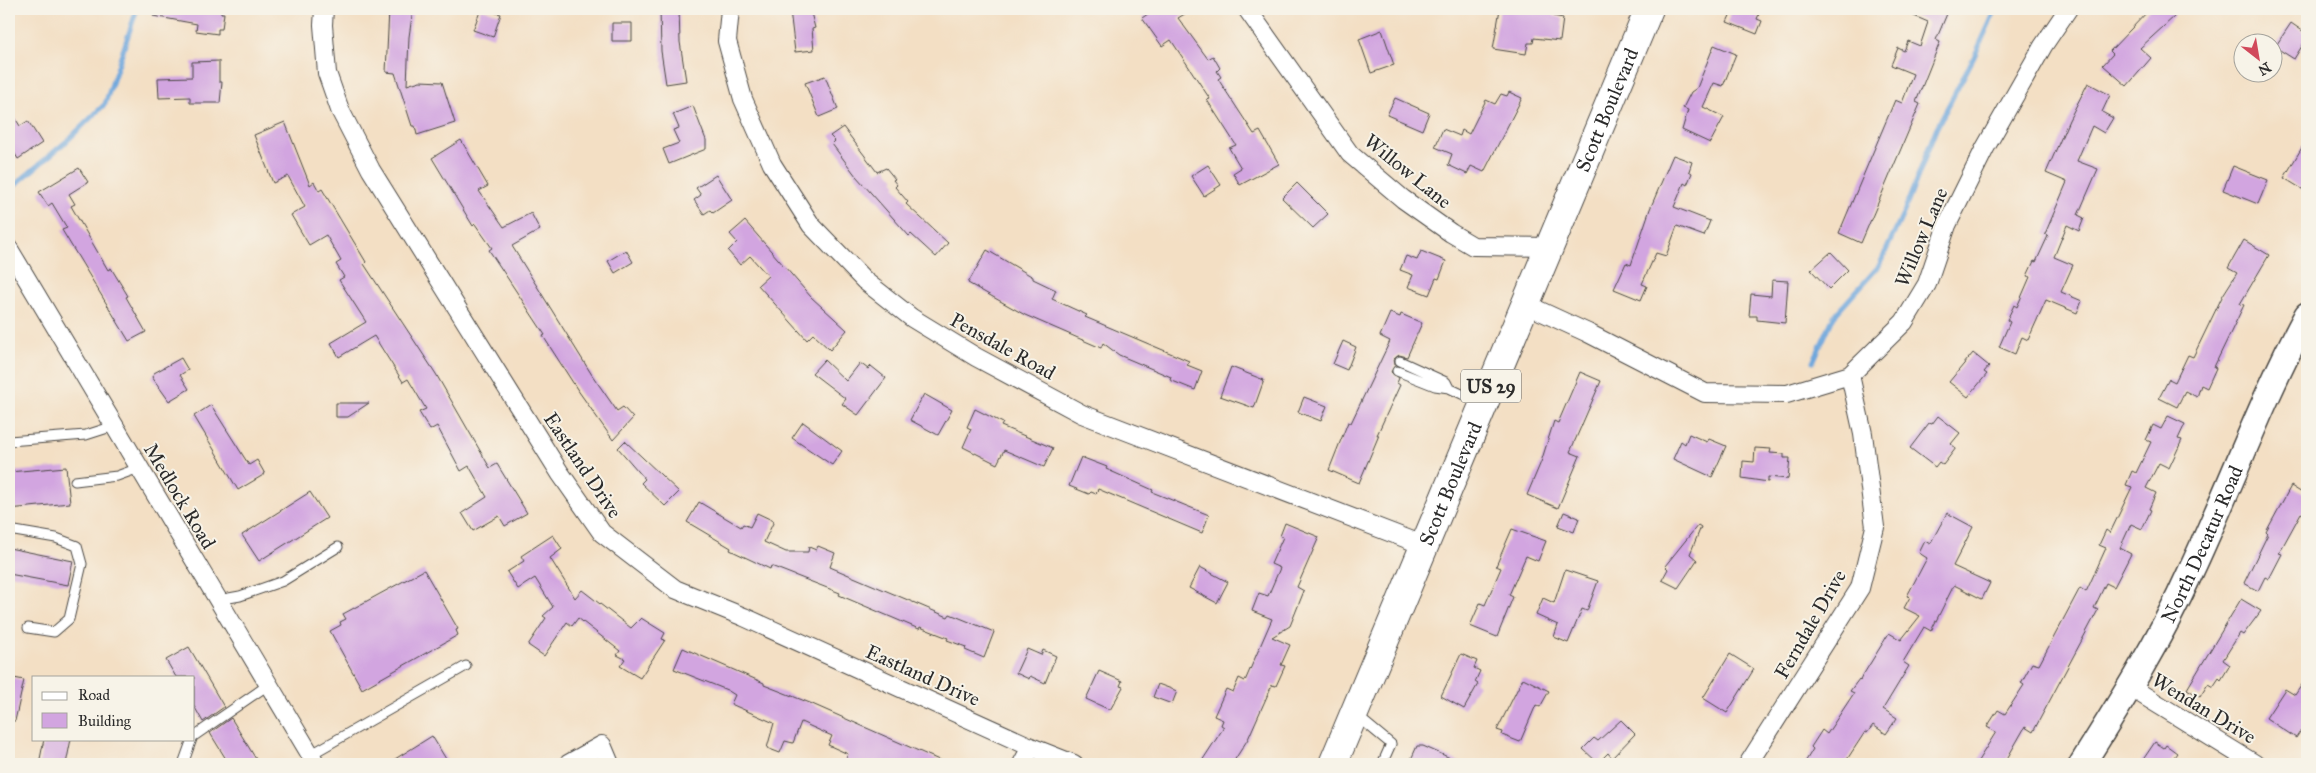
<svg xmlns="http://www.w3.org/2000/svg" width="2316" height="773" viewBox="0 0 2316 773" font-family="'IM FELL Great Primer',serif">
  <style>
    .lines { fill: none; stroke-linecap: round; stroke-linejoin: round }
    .stream { stroke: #6da6dc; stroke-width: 5 }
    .building { fill: #d2a5e0 }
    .lane-casing { stroke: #494642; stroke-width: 11 }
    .street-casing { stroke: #494642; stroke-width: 20 }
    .secondary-casing { stroke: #494642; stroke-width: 28 }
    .highway-casing { stroke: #494642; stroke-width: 30 }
    .lane { stroke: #fff; stroke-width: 9 }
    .street { stroke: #fff; stroke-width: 18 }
    .secondary { stroke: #fff; stroke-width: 25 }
    .highway { stroke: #fff; stroke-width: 28 }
    .labels { text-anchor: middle; stroke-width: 4; stroke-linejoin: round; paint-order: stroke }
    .shield { fill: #f7f3e8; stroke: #686764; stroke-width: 1 }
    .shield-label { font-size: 19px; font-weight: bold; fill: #2b2b2b }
    .street-label { font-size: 20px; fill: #2b2b2b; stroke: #f7f3e8 }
  </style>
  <rect width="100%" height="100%" fill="#f7f3e8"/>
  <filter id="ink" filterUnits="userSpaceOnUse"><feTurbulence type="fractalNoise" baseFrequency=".02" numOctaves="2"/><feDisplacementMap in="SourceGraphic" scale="10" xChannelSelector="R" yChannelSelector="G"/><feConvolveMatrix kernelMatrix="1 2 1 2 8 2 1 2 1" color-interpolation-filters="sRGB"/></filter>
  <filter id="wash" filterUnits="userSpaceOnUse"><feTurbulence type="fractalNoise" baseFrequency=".0096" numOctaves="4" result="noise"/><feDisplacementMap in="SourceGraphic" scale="20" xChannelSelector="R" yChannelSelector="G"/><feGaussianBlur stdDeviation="1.12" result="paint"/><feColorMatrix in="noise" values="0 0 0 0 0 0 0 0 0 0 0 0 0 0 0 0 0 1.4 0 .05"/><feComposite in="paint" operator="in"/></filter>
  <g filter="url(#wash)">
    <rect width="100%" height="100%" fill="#f3dfc4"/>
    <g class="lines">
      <!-- stream -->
      <path class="stream" d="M 9,190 L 67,141 L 105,104 L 137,9
        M 1813,362 L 1834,316 L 1879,266 L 1904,212 L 1936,129 L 1974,57 L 1996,9"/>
    </g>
    <g id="blocks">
      <!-- building -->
      <path class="building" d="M 154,9 L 221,9 L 221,13 L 224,13 L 222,29 L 218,29 L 218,34 L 196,31 L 197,24 L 153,16 Z
        M 389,9 L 413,9 L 409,37 L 407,85 L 420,81 L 442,82 L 455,123 L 417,135 L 415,126 L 412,126 L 395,73 L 386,72 Z
        M 481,9 L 501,14 L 493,37 L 473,30 Z
        M 660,9 L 679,9 L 680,42 L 686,81 L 666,84 L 661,51 Z
        M 810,9 L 815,28 L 812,29 L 814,50 L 795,52 L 790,10 Z
        M 1155,9 L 1193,9 L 1178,18 L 1208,59 L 1213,56 L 1220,68 L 1217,71 L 1221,77 L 1218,79 L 1254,134 L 1260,131 L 1279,164 L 1240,185 L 1233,173 L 1241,168 L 1229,148 L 1236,145 L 1207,100 L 1210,99 L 1171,40 L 1162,46 L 1142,18 Z
        M 1500,9 L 1555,9 L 1553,16 L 1563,18 L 1560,41 L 1534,38 L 1533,43 L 1528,43 L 1526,54 L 1493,49 Z
        M 1733,9 L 1761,9 L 1757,19 L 1762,21 L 1757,34 L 1727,22 Z
        M 1898,9 L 1949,9 L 1936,40 L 1940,42 L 1916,102 L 1920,104 L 1861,243 L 1839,233 L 1895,100 L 1902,103 L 1913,74 L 1891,65 L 1898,48 L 1904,51 L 1908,41 L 1920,46 L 1928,22 Z
        M 2150,9 L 2168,9 L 2175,16 L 2140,48 L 2151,58 L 2127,86 L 2103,65 L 2113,54 L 2110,51 Z
        M 612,23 L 632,23 L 632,41 L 612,41 Z
        M 2291,23 L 2307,34 L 2307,38 L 2294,59 L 2275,47 Z
        M 1382,30 L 1394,65 L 1371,73 L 1359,39 Z
        M 1714,45 L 1736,54 L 1723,86 L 1714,83 L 1703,107 L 1724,117 L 1710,143 L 1682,130 L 1688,110 L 1683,108 L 1691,92 L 1697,88 Z
        M 219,61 L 219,82 L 222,82 L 220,103 L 190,103 L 190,97 L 159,98 L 158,78 L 192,77 L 192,62 Z
        M 825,76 L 838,109 L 819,117 L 805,83 Z
        M 2088,83 L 2110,95 L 2102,112 L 2113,118 L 2104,133 L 2092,126 L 2077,161 L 2098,169 L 2078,215 L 2084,218 L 2079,231 L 2067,225 L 2054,257 L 2073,265 L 2061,292 L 2082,301 L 2077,313 L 2046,300 L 2028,340 L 2022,337 L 2015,354 L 1999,347 L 2010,322 L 2007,320 L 2014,305 L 2017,307 L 2030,277 L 2027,276 L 2034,261 L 2036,262 L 2048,236 L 2045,234 L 2067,182 L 2046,173 L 2069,120 Z
        M 1509,92 L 1522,98 L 1484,172 L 1471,166 L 1467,174 L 1448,165 L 1452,154 L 1435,147 L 1443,129 L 1460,136 L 1462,130 L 1469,134 L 1486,100 L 1495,104 L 1501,94 L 1507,96 Z
        M 1395,98 L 1429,113 L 1422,130 L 1387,115 Z
        M 693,106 L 706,140 L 706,149 L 669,164 L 663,149 L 679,143 L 673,130 L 679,128 L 673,114 Z
        M 9,108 L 20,126 L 28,121 L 42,143 L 18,159 L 9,144 Z
        M 285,122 L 310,185 L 314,182 L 319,191 L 322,189 L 366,262 L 364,264 L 436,374 L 490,468 L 497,464 L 527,513 L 505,526 L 499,516 L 473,531 L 462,513 L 487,497 L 469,466 L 461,471 L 437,426 L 430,430 L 419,412 L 426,409 L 408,379 L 403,382 L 374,336 L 339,357 L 331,343 L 366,322 L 339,280 L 344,277 L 336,264 L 341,261 L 326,235 L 309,245 L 291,215 L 305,207 L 288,176 L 273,183 L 254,135 Z
        M 843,127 L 877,172 L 886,168 L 895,179 L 893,180 L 897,185 L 895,187 L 908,202 L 906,204 L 948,243 L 936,257 L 911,234 L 909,236 L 856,176 L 832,144 L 835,141 L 830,136 Z
        M 2307,139 L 2307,192 L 2284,178 Z
        M 461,140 L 488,186 L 479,191 L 504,227 L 531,213 L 540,230 L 512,246 L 592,375 L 617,411 L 623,407 L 633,418 L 613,440 L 577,389 L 543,336 L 545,335 L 489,250 L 492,248 L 475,224 L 473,226 L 432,158 Z
        M 1673,155 L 1692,162 L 1689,171 L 1692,173 L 1687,185 L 1684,183 L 1674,207 L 1710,221 L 1704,236 L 1677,226 L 1666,256 L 1656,253 L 1642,284 L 1647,286 L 1641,300 L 1614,289 L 1626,263 L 1631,265 L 1650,209 Z
        M 1208,165 L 1221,185 L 1204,196 L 1191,176 Z
        M 2233,166 L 2268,180 L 2258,204 L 2223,190 Z
        M 79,168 L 88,182 L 69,194 L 75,204 L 71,206 L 108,270 L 111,268 L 128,296 L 126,297 L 146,332 L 129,341 L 62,230 L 67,228 L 52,203 L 48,206 L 39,192 Z
        M 716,175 L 732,200 L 713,213 L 710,210 L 704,214 L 694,200 L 701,195 L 696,188 Z
        M 1297,183 L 1328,214 L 1313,228 L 1282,198 Z
        M 745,221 L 811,297 L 847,330 L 830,350 L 813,334 L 807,340 L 758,285 L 768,276 L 750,256 L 740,265 L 728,251 L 737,242 L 730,234 Z
        M 2244,240 L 2269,255 L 2240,304 L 2244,305 L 2214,367 L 2216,368 L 2207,388 L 2201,385 L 2197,397 L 2185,391 L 2177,407 L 2159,398 L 2169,379 L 2175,382 L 2188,355 L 2193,357 L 2223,295 L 2237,273 L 2228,268 Z
        M 626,250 L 633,262 L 615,273 L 608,261 Z
        M 987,250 L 1033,277 L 1033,279 L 1056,290 L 1052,299 L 1087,315 L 1085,317 L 1189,361 L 1187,365 L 1202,371 L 1195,390 L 1170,380 L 1171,377 L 1119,355 L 1103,343 L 1101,348 L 1025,315 L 968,283 Z
        M 1421,251 L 1446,261 L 1439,279 L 1436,278 L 1429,295 L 1408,287 L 1413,275 L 1400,270 L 1406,256 L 1417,260 Z
        M 1831,252 L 1848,270 L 1829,289 L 1811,270 Z
        M 1772,280 L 1788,281 L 1785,323 L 1757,320 L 1757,316 L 1749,316 L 1751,294 L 1771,296 Z
        M 1390,313 L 1400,317 L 1401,314 L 1422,323 L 1407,357 L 1399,355 L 1394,359 L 1395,365 L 1391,372 L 1399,378 L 1397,383 L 1400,385 L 1377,435 L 1379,435 L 1359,483 L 1329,470 L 1348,422 L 1351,423 L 1390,341 L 1380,336 Z
        M 1343,341 L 1356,347 L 1347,370 L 1333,364 Z
        M 1973,353 L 1989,366 L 1984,372 L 1987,374 L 1968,397 L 1949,382 Z
        M 181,358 L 188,370 L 180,375 L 189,389 L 169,401 L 152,377 L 154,373 Z
        M 824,360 L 846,381 L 860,363 L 868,369 L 871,366 L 886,378 L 858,415 L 842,404 L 846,399 L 812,373 Z
        M 1231,367 L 1264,380 L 1254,408 L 1220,396 Z
        M 1580,372 L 1601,381 L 1570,452 L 1580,456 L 1558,508 L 1527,495 L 1541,462 L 1554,421 L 1558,423 Z
        M 924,394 L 952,410 L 938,435 L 910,420 Z
        M 1304,397 L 1327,406 L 1321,421 L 1298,412 Z
        M 336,403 L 369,403 L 348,417 L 336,417 Z
        M 211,405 L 249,465 L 257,460 L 265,474 L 238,490 L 194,416 Z
        M 975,409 L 1003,423 L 1001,426 L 1053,448 L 1044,467 L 1004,450 L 997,464 L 963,447 L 971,429 L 967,427 Z
        M 1938,416 L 1960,433 L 1951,444 L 1956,448 L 1943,465 L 1939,462 L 1935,467 L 1910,448 L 1929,423 L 1932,424 Z
        M 2168,416 L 2185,424 L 2178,439 L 2182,440 L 2169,468 L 2159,463 L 2146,488 L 2156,493 L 2149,509 L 2151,510 L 2142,529 L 2131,524 L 2120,548 L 2131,554 L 2114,587 L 2106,583 L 2094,608 L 2098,610 L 2033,732 L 2025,727 L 2004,764 L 1976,764 L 1996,732 L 1987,727 L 1998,710 L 2005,714 L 2024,685 L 2021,683 L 2032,663 L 2039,665 L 2080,588 L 2086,592 L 2106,548 L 2099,545 L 2106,530 L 2110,533 L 2132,487 L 2126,485 L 2132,471 L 2136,473 L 2151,442 L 2146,440 L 2153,425 L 2161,429 Z
        M 803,422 L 842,451 L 832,465 L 792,438 Z
        M 1689,434 L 1707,442 L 1709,439 L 1726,446 L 1712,477 L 1673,459 L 1681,441 L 1685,444 Z
        M 625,441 L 679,492 L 665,506 L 641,483 L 645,479 L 618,448 Z
        M 1755,448 L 1771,449 L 1770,453 L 1784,454 L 1784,458 L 1790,458 L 1788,479 L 1768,477 L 1768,482 L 1742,478 L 1743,461 L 1754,462 Z
        M 1081,457 L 1107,467 L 1106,469 L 1153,490 L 1152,492 L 1209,515 L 1202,533 L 1098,489 L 1096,494 L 1091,492 L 1089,494 L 1069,486 Z
        M 66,467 L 70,503 L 9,509 L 9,472 Z
        M 2291,486 L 2307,496 L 2307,507 L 2303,514 L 2301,513 L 2279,553 L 2282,554 L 2269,579 L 2265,577 L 2258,591 L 2244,583 L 2268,534 L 2266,532 Z
        M 310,492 L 327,518 L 259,561 L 242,535 Z
        M 699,502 L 741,527 L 743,524 L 750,527 L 757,513 L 774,521 L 764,542 L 786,552 L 808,552 L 809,547 L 816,550 L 818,546 L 835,553 L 830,567 L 948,617 L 950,614 L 994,632 L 984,658 L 965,650 L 966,647 L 947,640 L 948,638 L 920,627 L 919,629 L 839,595 L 840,593 L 771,566 L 770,569 L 730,550 L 731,548 L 687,522 Z
        M 1564,512 L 1579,518 L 1574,532 L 1558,526 Z
        M 1947,513 L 1973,527 L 1953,566 L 1990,583 L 1982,599 L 1954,585 L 1931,631 L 1924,627 L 1903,662 L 1909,666 L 1883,709 L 1897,718 L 1886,734 L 1873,725 L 1867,733 L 1865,732 L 1844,764 L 1804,764 L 1813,749 L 1811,747 L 1822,730 L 1827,734 L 1854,693 L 1850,691 L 1859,679 L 1860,680 L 1889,633 L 1901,640 L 1920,616 L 1904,608 L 1910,597 L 1907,596 L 1927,558 L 1919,553 L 1925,541 L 1930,544 Z
        M 1285,523 L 1319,537 L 1297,587 L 1304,591 L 1290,626 L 1272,637 L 1290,645 L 1281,665 L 1285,666 L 1276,686 L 1272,685 L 1248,739 L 1232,764 L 1200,764 L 1224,727 L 1221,725 L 1223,720 L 1214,716 L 1226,689 L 1233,692 L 1239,678 L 1245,681 L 1272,619 L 1252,611 L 1259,593 L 1268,596 L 1280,568 L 1271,564 L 1283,537 L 1280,536 Z
        M 1698,525 L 1701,527 L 1690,554 L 1697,560 L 1678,588 L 1662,580 L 1668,569 L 1665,566 Z
        M 1512,529 L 1546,541 L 1538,561 L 1526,556 L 1509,595 L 1513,597 L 1497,637 L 1470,626 L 1480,603 L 1485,605 L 1501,568 L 1496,566 Z
        M 553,535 L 562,549 L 550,558 L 575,598 L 582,590 L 631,628 L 641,618 L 665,633 L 662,639 L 665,640 L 640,678 L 620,666 L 625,659 L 617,655 L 620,651 L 578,618 L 572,626 L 567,622 L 544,656 L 528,645 L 546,618 L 543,616 L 553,607 L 535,578 L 518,589 L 507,572 L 524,561 L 521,556 Z
        M 9,548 L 73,561 L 68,585 L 9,574 Z
        M 1200,567 L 1228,582 L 1217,603 L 1189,588 Z
        M 424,570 L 458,629 L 456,630 L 458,635 L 362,689 L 330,631 L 341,625 L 340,622 L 346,619 L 343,614 Z
        M 1565,570 L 1598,581 L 1587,611 L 1582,609 L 1568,643 L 1554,637 L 1558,625 L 1536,615 L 1543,598 L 1554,603 Z
        M 2241,599 L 2261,611 L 2243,635 L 2240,633 L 2223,660 L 2230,665 L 2221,680 L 2219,678 L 2213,687 L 2208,684 L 2200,697 L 2187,689 Z
        M 189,647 L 224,707 L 203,722 L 194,706 L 194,677 L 176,677 L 166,660 Z
        M 683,648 L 764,683 L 764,685 L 810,703 L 948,764 L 843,764 L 848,754 L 828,745 L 832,736 L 801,722 L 793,743 L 785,741 L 780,753 L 767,748 L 774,723 L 731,704 L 735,695 L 727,690 L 674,669 Z
        M 1027,649 L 1041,655 L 1043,650 L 1056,656 L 1045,683 L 1030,676 L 1029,679 L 1016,673 Z
        M 1461,654 L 1477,661 L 1474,668 L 1480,671 L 1475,682 L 1478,684 L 1464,709 L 1441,696 Z
        M 1730,654 L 1754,669 L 1727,713 L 1703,698 Z
        M 1099,671 L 1122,681 L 1120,686 L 1123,687 L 1110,710 L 1086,699 Z
        M 9,677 L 24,680 L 15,721 L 9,721 Z
        M 2307,677 L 2307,721 L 2296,738 L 2266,718 L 2285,689 L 2295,695 Z
        M 1523,678 L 1549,691 L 1540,707 L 1536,705 L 1520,742 L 1502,735 L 1503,732 L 1497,730 Z
        M 1158,684 L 1177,691 L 1172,704 L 1153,697 Z
        M 231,718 L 259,764 L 229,764 L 210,733 Z
        M 1621,720 L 1635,734 L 1612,758 L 1608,753 L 1598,763 L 1583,749 L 1594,738 L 1598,741 Z
        M 432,736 L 449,764 L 387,764 Z
        M 44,739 L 71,739 L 66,764 L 39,764 Z
        M 2155,742 L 2164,748 L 2166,745 L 2177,753 L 2169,764 L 2140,764 Z
        M 1417,746 L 1423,746 L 1464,764 L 1409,764 Z"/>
    </g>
  </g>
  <g filter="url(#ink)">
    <use href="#blocks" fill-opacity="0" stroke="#494642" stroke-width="1"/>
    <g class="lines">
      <defs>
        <path id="lane" d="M 1400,361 L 1446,382 L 1449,388
          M 1397,371 L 1435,386 L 1449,388 L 1481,403
          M 9,441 L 86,435 L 114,426
          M 75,481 L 117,476 L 139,468
          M 9,530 L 56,538 L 77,546 L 82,564 L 69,619 L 54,632 L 28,628
          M 218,600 L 240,596 L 283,581 L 338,547
          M 1356,715 L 1391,744 L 1382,764
          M 194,736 L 268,685
          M 310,755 L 466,666
          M 183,764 L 192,739"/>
        <path id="street" d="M 324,9 L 323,25 L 327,73 L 340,110 L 371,170 L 560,473 L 602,533 L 675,589 L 744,617 L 1031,747 L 1074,764
          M 730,9 L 727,41 L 743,99 L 772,164 L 811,225 L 865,281 L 912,318 L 976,357 L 1082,414 L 1423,545
          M 1247,9 L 1350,154 L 1403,199 L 1451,233 L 1473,246 L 1549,247
          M 9,249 L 316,764
          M 1525,304 L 1588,333 L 1705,393 L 1787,394 L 1850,375 L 1904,322 L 1927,284 L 1947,225 L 1985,148 L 2043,46 L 2068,9
          M 2130,687 L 2255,764
          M 568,764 L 602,745 L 610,764
          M 1022,764 L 1031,747
          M 1748,764 L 1860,588 L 1875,527 L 1863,434 L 1850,375"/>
        <g id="secondary">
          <path id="s1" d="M 2082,764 C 2121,702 2160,640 2190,573 C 2230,488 2262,398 2307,315"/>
        </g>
        <g id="highway">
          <path id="s2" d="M 1333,764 L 1649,9"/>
        </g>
      </defs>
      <!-- lane casing -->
      <use href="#lane" class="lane-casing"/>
      <!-- street casing -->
      <use href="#street" class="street-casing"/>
      <!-- secondary casing -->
      <use href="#secondary" class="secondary-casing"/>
      <!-- highway casing -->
      <use href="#highway" class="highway-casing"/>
      <!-- lane -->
      <use href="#lane" class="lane"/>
      <!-- street -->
      <use href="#street" class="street"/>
      <!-- secondary -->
      <use href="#secondary" class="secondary"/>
      <!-- highway -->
      <use href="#highway" class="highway"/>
    </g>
  </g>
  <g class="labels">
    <!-- shield labels -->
    <rect class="shield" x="1461" y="369.5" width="60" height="33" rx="4"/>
    <g class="shield-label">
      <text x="1491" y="393">US 29</text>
    </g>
    <!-- street labels -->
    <g class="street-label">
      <text dy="7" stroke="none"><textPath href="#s2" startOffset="709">Scott Boulevard</textPath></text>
      <text transform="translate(1408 171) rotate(39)" y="7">Willow Lane</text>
      <text transform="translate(1921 237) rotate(-67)" y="7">Willow Lane</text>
      <text transform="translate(1003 346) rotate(29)" y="7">Pensdale Road</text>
      <text transform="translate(583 465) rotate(56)" y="7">Eastland Drive</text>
      <text dy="7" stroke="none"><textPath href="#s2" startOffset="304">Scott Boulevard</textPath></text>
      <text transform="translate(180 496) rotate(59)" y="7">Medlock Road</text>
      <text dy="7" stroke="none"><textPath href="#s1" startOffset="251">North Decatur Road</textPath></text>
      <text transform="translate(1810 624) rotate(-60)" y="7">Ferndale Drive</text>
      <text transform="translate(923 675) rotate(24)" y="7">Eastland Drive</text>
      <text transform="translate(2204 708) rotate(31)" y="7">Wendan Drive</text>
    </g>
  </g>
  <!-- margin -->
  <rect width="2316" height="773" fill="none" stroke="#f7f3e8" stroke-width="30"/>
  <!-- legend -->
  <rect x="32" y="676" width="162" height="65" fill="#f7f3e8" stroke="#a5a39c"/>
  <rect x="42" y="692" width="25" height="8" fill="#ffffff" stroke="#a5a39c"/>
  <text x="78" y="700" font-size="15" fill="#2b2b2b">Road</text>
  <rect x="42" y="713" width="25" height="15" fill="#d2a5e0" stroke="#a5a39c"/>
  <text x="78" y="726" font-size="15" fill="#2b2b2b">Building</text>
  <!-- north arrow -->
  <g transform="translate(2258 58) rotate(149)"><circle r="24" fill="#f7f3e8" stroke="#a5a39c"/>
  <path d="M0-4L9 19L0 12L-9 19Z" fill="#d1495b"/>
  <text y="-8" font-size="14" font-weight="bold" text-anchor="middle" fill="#2b2b2b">N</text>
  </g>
</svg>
